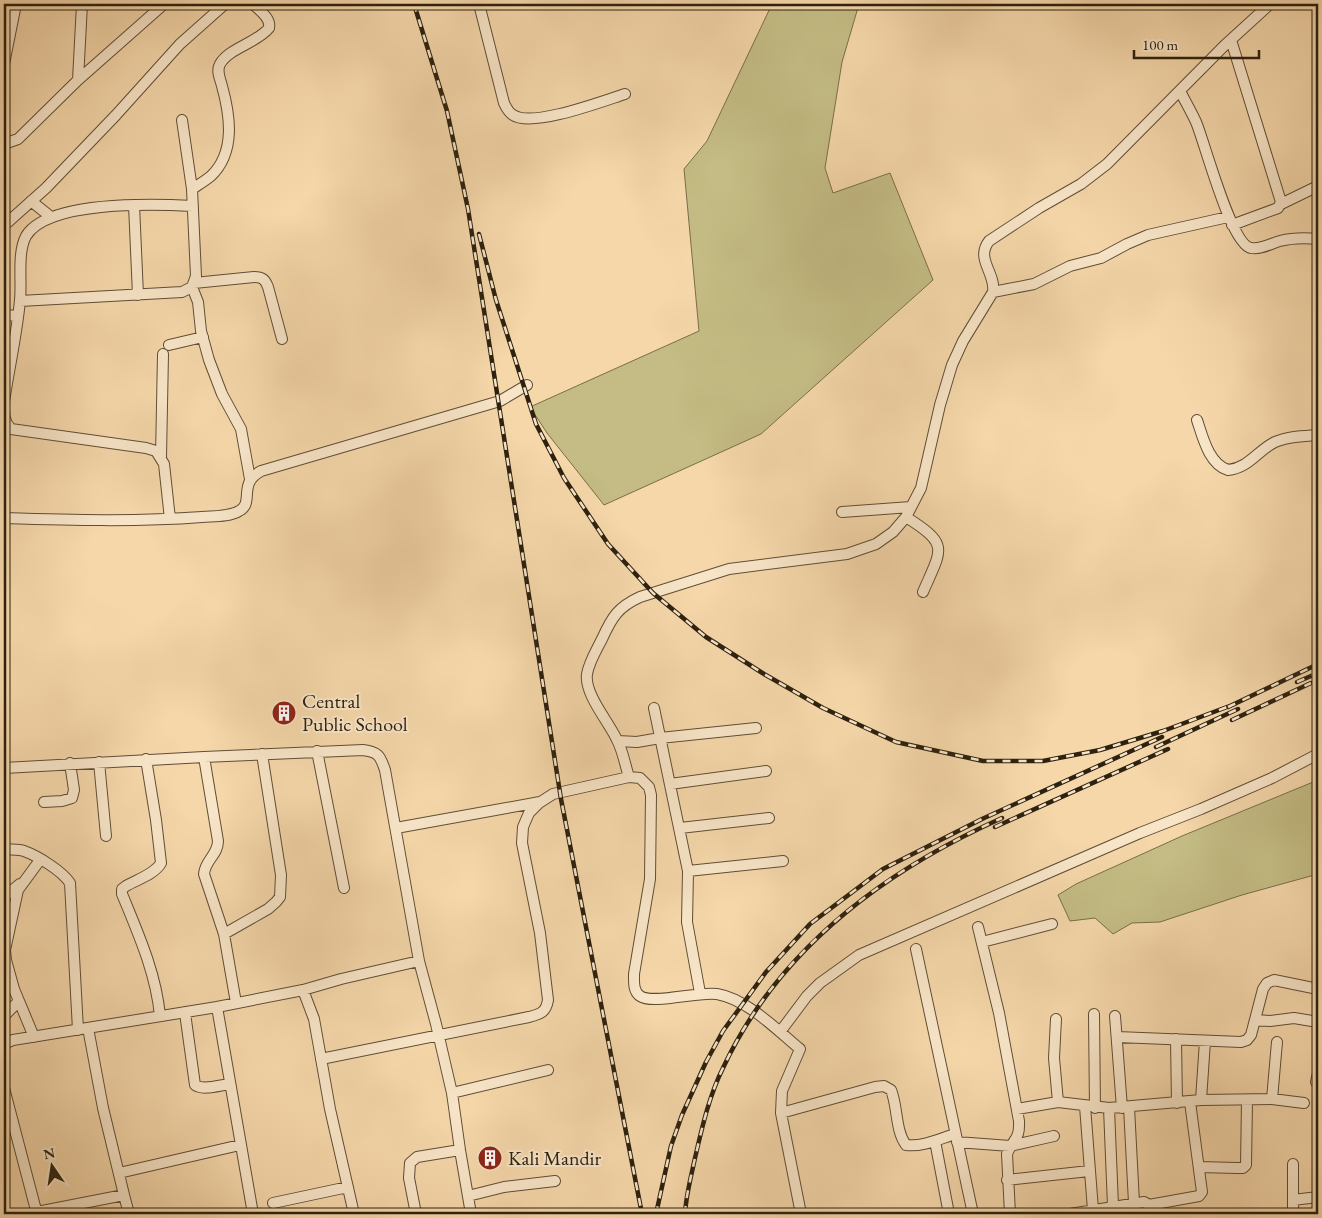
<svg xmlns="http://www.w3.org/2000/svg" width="1322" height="1218" viewBox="0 0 1322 1218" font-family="'EB Garamond',serif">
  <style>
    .green { fill: #c4bc84; stroke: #786e4a }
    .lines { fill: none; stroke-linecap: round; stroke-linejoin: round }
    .minor-casing { stroke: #5f4e36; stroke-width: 12 }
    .minor { stroke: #f8e5c8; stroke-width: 10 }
    .rail-casing { stroke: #2d210f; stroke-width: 4.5 }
    .rail { stroke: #f8e5c8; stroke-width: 2.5; stroke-dasharray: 8; stroke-linecap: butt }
    .labels { text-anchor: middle; stroke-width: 4; stroke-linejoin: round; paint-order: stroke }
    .poi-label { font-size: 20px; fill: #2d210f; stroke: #f8e5c8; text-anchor: start }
  </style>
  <rect width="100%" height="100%" fill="#f5d7aa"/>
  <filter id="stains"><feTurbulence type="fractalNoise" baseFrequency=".004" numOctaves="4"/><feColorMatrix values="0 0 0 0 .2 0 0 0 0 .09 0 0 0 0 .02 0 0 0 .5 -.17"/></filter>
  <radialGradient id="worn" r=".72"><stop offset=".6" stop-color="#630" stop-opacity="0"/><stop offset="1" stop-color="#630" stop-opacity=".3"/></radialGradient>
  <!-- green -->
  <path class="green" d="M 772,4 L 859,4 L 842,62 L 825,168 L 833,193 L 890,173 L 933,280 L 761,434 L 604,505 L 547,433 L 530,407 L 699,331 L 684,169 L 707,141 Z
    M 1318,780 L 1318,874 L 1242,895 L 1160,922 L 1132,923 L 1113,934 L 1095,918 L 1070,921 L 1058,895 L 1076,884 L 1182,836 Z"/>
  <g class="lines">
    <defs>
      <path id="minor" d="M 479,4 L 504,103 C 506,107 508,112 513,115 C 532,128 603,101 625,94
        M 1231,40 L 1281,202 L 1278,208 L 1232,225
        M 4,64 L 16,4
        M 78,80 L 82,4
        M 1180,91 C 1185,101 1191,111 1196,122 C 1205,143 1231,245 1251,248 C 1260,250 1272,243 1280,241 C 1292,238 1307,238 1318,239
        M 4,144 L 18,139 L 78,80 L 164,4
        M 192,189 C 198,185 205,181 211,176 C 236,152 230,115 222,86 C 220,78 216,71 220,64 C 229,48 257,43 269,28 C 271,18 260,11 253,4
        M 31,201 L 51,217
        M 1281,204 L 1318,186
        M 134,205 L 138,295
        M 4,223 L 8,222 L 46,188 L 116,115 L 180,44 L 225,4
        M 194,283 L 254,277 C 262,277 265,279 268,287 L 282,339
        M 192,287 L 198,302 L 201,331 L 209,360 L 222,394 L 241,429 L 250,479
        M 993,292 L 1034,284 L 1070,266 L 1101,258 L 1127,244 L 1148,235 L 1228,217
        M 20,301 L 182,292 L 192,287 L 196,276 L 192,189 L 182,120
        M 4,315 L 18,316
        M 169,345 L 203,337
        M 1197,420 C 1203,438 1209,464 1228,470 C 1249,468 1258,450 1275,442 C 1288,436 1304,436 1318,435
        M 161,457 L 163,354
        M 842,512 L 911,507
        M 906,517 C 950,545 942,548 923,592
        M 4,518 C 69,520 137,522 202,517 C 214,516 229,517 239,511 C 255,503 237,484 261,471 L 500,401 L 527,385
        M 170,519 L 164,464 L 156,451 L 146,448 L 11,429 C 3,421 4,412 4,402 C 9,368 17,334 20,300 C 22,281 17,253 26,236 C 48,200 154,204 193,206
        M 654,708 L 688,871 L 687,922 L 700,993
        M 618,741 L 637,742 L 660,738 L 756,728
        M 317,751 L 344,888
        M 204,757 L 363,750 C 378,752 380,755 385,770 L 419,961
        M 146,759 L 156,820 L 161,863 C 155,874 136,880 126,886 L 122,889 L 122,894 C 138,933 156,973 160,1016
        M 99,762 L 106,836
        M 4,768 L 204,757 L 218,841 C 218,855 205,860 204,874 L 224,934 L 236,1003
        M 629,777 L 640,778 L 649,787 L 651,795 L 650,879 L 634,974 C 634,982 633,991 640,996 C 653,1005 698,991 717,994 C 747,999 777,1030 800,1049 L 782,1091 L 781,1113 L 801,1214
        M 670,784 L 766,771
        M 44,802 L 62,801 L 72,798 L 74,790 L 70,763
        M 396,828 L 540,802
        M 680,828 L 769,818
        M 4,849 C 10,850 18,849 24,851 C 38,856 62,871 70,883 L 78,1030
        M 688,871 L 783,861
        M 4,897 L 20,884
        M 978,927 L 999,1013 L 1019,1121 C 1020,1141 1013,1138 1007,1154 L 1010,1214
        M 224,934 L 268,909 L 276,902 L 280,897 L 281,875 L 262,754
        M 982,942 L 1052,924
        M 916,949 L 973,1214
        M 303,990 L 314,1019 L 330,1109 L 354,1214
        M 217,1007 L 303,990 L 341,979 L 419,961 L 436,1024 L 452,1093 L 460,1150 L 471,1214
        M 185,1013 L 195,1085 C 203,1091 220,1085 230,1084
        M 1094,1014 L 1095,1108
        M 4,1016 L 19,1001
        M 1115,1016 L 1122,1108
        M 1056,1019 L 1054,1058 L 1058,1102
        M 1255,1020 L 1270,1021 L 1294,1018 L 1318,1022
        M 780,1032 L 807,996 L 820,983 L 859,955 L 1140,833 L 1201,809 L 1272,778 L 1318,754
        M 34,1037 L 14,989 L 6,960 L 5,950 L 18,890 L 40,860
        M 1117,1037 L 1241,1042 L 1247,1040 L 1251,1035 L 1263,989 L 1267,983 L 1274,980 L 1318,989
        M 1176,1039 L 1177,1103
        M 4,1044 L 13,1040 L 217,1007 L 253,1214
        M 321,1059 L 529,1017 C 541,1014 546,1012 548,1000 L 540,933 L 522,843 L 523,827 L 529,813 L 539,803 L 553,794 L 629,777 C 625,765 623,751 617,740 C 609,722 584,694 587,674 C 589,662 597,649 602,639 C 612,617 618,607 640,597 L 729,569 L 847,554 L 876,544 L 893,532 L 906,517 L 921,488 L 940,405 L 952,365 L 963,341 L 993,292 C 996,273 975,259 989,241 L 1039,208 L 1081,184 L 1107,164 L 1224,46 L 1270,4
        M 1316,1082 L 1318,1073
        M 4,1088 L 37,1214
        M 452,1093 L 548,1070
        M 1272,1099 L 1277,1042
        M 1201,1100 L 1205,1041
        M 1085,1106 L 1093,1210
        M 1129,1107 L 1134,1203
        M 1109,1108 L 1113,1206
        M 1017,1109 L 1058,1102 L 1109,1108 L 1201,1100 L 1272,1099 L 1304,1103
        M 781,1113 L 875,1087 L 884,1086 L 891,1090 C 898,1107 895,1130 906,1145 C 923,1147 939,1139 955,1134
        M 935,1141 L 949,1214
        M 957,1142 L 1010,1146 L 1054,1136
        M 1293,1164 L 1293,1214
        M 1199,1167 L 1237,1168 L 1243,1168 L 1246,1165 L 1247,1100
        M 119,1173 L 240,1145
        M 1007,1180 L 1089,1171
        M 124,1195 L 129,1214
        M 468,1196 L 504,1187 L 555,1181
        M 1293,1200 L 1318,1197
        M 273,1203 L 348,1187
        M 1149,1205 L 1199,1196 L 1202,1192 L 1190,1102
        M 37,1212 L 124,1195 L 103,1108 L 88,1028
        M 416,1214 L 409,1178 L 410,1163 L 417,1157 L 460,1150
        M 1070,1214 L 1144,1202 L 1149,1205 L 1152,1214"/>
    </defs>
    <!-- minor casing -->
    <use href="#minor" class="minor-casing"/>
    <!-- minor -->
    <use href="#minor" class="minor"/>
    <defs>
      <path id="rail" d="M 414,4 L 447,111 L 468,209 L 561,799 L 642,1214
        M 479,234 L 496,300 L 536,424 L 564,478 L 608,544 L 653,593 L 706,637 L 764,674 L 823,708 L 896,742 L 983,761 L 1043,761 L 1100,750 L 1163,731 L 1235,704
        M 1297,682 L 1318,673
        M 1228,707 L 1318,664
        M 1232,720 L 1311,683
        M 1156,747 L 1238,709
        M 995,827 L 1168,749
        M 656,1214 L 671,1146 L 682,1115 L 706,1062 L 723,1031 L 766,972 L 810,924 L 883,869 L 982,819 L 1162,737
        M 685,1214 C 686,1195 691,1177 695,1158 C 702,1128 709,1096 723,1068 C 779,948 884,871 1002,818"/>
    </defs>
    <!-- rail casing -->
    <use href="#rail" class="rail-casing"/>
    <!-- rail -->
    <use href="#rail" class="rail"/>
  </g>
  <!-- icons -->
  <defs>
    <symbol id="building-disc" viewBox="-11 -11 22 22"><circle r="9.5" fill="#8f2418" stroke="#f8e5c8"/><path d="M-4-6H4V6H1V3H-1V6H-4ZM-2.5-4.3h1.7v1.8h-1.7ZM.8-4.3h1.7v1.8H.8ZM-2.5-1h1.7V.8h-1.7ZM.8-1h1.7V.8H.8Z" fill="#fff"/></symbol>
  </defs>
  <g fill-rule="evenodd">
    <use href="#building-disc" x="270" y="699" width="28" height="28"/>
    <use href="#building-disc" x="476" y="1144" width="28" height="28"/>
  </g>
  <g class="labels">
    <!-- poi labels -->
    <g class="poi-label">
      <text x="302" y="708">Central<tspan x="302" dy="23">Public School</tspan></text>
      <text x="508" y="1165">Kali Mandir</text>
    </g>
  </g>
  <!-- margin -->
  <rect width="1322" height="1218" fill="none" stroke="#f5d7aa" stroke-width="20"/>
  <rect x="5" y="5" width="1312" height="1208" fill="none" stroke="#2d210f" stroke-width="2.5"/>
  <rect x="10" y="10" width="1302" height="1198" fill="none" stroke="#2d210f"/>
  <!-- north arrow -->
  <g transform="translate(52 1166) rotate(347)" stroke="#f8e5c8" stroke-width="4" paint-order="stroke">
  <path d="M0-4L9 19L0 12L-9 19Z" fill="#2d210f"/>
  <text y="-8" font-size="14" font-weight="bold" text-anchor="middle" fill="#2d210f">N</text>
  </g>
  <!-- scale -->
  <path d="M1134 50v8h125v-8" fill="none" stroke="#2d210f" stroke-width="2.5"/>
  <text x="1142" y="50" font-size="15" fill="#2d210f" stroke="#f8e5c8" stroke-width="4" paint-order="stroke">100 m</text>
  <rect width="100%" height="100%" filter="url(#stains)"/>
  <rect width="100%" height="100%" fill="url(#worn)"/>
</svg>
